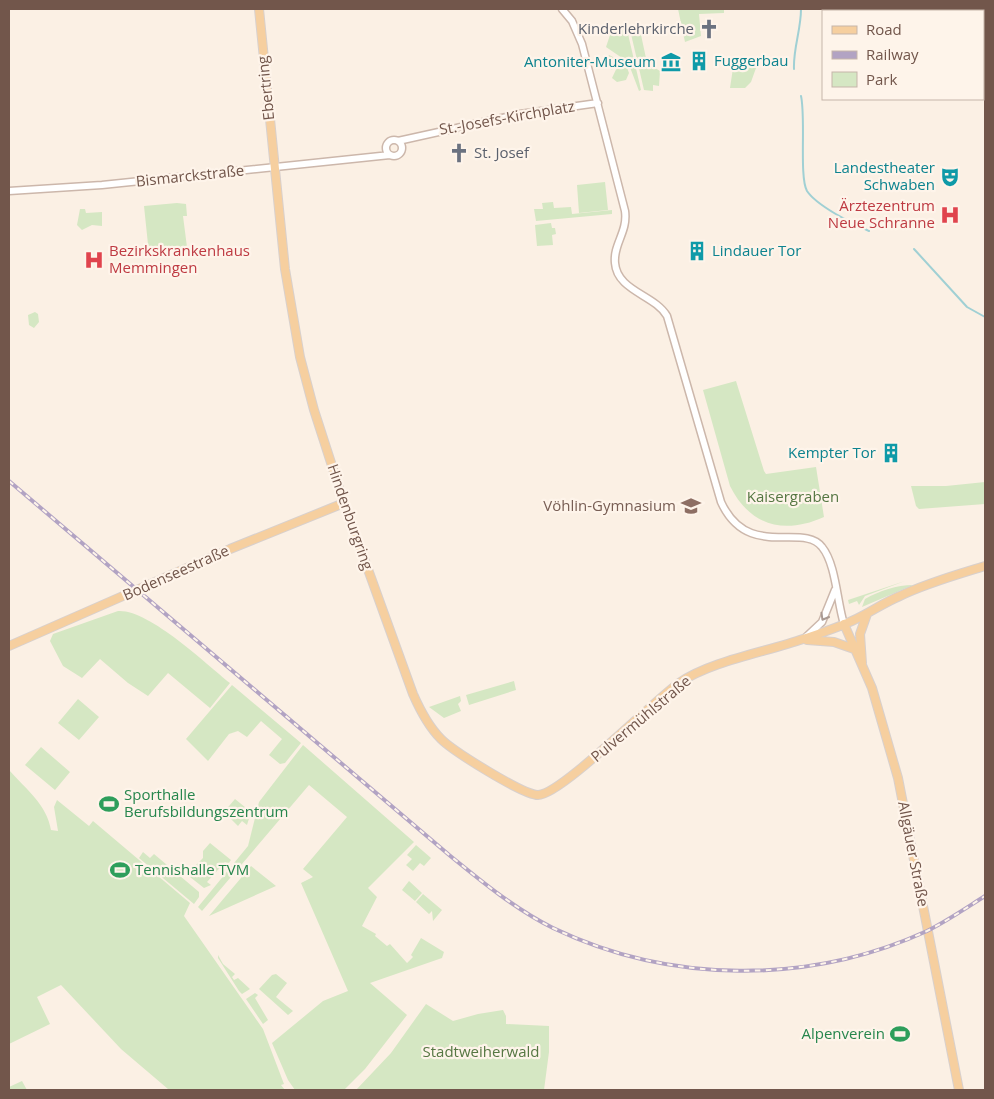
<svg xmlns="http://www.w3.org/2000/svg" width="994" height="1099" viewBox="0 0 994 1099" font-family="'Open Sans',sans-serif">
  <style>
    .green { fill: #d5e7c3 }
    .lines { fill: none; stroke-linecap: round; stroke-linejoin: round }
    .stream { stroke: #a0d0d4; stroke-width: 2 }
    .minor-casing { stroke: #ccb7ab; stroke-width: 9 }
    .major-casing { stroke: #d8d0cd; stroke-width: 10 }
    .minor { stroke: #fff; stroke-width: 6 }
    .major { stroke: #f6cf9f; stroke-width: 8 }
    .rail-casing { stroke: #b2a3c3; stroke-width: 4 }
    .rail { stroke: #fef4ea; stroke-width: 2; stroke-dasharray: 5.5; stroke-linecap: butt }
    .oneway { stroke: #aa9a93 }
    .labels { text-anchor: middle; stroke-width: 4.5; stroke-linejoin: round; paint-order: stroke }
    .worship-label { font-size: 15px; fill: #5b616d; stroke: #fef4ea; text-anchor: end }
    .culture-label { font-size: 15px; fill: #0d838f; stroke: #fef4ea; text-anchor: end }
    .street-label { font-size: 15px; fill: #72564b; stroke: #fef4ea }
    .health-label { font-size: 15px; fill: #be3a42; stroke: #fef4ea; text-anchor: end }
    .park-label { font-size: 15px; fill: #567743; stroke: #fef4ea }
    .education-label { font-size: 15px; fill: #785e54; stroke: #fef4ea; text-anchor: end }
    .leisure-label { font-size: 15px; fill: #27864d; stroke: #fef4ea; text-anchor: start }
  </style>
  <rect width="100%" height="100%" fill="#fbf0e4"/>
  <!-- green -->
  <path class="green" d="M 678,9 L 724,9 L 724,13 L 699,14 L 701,36 L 685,42 Z
    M 623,30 L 628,34 L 641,90 L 639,91 L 628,62 L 606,47 L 611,32 Z
    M 640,30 L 647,63 L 660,71 L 659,86 L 653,85 L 653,91 L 644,90 L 631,34 Z
    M 609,55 L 617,59 L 612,70 L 604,60 Z
    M 620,61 L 626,65 L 629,73 L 626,80 L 617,82 L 612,78 Z
    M 736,66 L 756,68 L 751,82 L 745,88 L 730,88 L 733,68 L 736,69 Z
    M 605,182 L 608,210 L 579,213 L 577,185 Z
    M 553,202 L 554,208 L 571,207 L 572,214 L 612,210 L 612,214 L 536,221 L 534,209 L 543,209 L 542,203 Z
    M 177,203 L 186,204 L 187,216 L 183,216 L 188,255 L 175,257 L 174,251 L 149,254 L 144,206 Z
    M 80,209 L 85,209 L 86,213 L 102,212 L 102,226 L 92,225 L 82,230 L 77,225 Z
    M 551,223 L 552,228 L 555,228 L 556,234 L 552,235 L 553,245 L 537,246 L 535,225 Z
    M 35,312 L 38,314 L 39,322 L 34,328 L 29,325 L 28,315 Z
    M 736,381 L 764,471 L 766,474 L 816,467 L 824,517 C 784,535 750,526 730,486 L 703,390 Z
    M 985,482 L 985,504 L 919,509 L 916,506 L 911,486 L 946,486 Z
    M 905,581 L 865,596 L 859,605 L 857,601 L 849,604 L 848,600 Z
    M 913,585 L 862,607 L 865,599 C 879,591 897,585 913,585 Z
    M 118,611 C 149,609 206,664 230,683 L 210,708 L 168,673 L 148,696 L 128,683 L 100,659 L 82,678 L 63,666 L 50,641 L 53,634 Z
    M 514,681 L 516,690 L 469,705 L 466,695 Z
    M 232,685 L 301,743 L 285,763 L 280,764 L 269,755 L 282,739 L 261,721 L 247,737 L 238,731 L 229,734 L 208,761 L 186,739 Z
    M 460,696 L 461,701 L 458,704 L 461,711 L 444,718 L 429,707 Z
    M 78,699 L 99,717 L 79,740 L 58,723 Z
    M 303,745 L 414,842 L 368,888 L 377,897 L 362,926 L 376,934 L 375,936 L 387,946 L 390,944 L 407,963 L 413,957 L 411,955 L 421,938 L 444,952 L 442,958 L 370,983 L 407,1015 L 365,1069 L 344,1090 L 295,1090 L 288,1080 L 272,1043 L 323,1001 L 348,991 L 301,883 L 313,877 L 303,869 L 347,817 L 309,785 L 202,911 L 198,907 L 248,846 L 259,802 Z
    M 41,747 L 70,772 L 55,790 L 25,765 Z
    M 9,770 C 26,789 47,805 51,830 L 58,831 L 54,807 L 57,800 L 89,826 L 93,821 L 190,903 L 184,916 L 263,1029 L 284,1084 L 281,1085 L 285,1090 L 168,1089 L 121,1049 L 61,985 L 37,997 L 50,1024 L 9,1044 Z
    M 235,799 L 251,812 L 247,825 L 242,821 L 238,826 L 224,812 Z
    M 210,843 L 231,860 L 228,864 L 225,862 L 207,882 L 211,885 L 204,888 L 190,877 L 189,872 L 203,858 L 203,851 Z
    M 416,845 L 431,858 L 424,866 L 420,863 L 413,871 L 406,865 L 412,859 L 407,855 Z
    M 143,852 L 150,858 L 154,854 L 199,892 L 199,897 L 194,904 L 139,858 Z
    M 251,866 L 276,886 L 209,916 Z
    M 409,881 L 422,893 L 415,901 L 402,890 Z
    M 423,894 L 442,910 L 433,921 L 432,911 L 429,914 L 416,902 Z
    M 218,955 L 223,964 L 235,974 L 232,977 L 234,980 L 238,978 L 250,989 L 242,994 L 239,991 L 218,958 Z
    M 276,974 L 287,983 L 276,997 L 293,1011 L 288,1015 L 259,989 L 272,975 Z
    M 255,993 L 258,995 L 255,998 L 268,1020 L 263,1024 L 246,999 Z
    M 426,1004 L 453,1021 L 478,1014 L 503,1010 L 506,1016 L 506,1024 L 549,1026 L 549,1052 L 544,1090 L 356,1090 L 391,1053 Z
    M 22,1081 L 27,1090 L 9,1090 L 9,1087 Z"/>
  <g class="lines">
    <!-- stream -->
    <path class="stream" d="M 794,69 C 793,49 801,30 801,9
      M 801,96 C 806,118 799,177 807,191 C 817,206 853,224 869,231
      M 914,249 L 967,307 L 985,317"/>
    <defs>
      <path id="minor" d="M 562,9 L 572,21 L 582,44 L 625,211 C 628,232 613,244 615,263 C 617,291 655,295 667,316 L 721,502 C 748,561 803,522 822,547 C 836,564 837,602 844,624
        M386 148a8 8 0 1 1 16 0a8 8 0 1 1-16 0Z
        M 398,141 L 520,114 L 598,103
        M 9,191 L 102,185 L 390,155
        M 806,637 L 822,622 L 835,590"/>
      <path id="major" d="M 259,9 L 285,269 L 300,357 L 314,410 L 344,503 L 413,694 C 420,710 428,726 441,739 C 453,751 523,795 538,795 C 561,795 653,701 679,683 C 711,661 766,652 803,639 C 821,633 840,627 856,619 C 871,612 885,602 900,596 C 927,583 956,575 985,566
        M 844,624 L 872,688 L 898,778 L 959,1090
        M 807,640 L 834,642 L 854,649
        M 9,646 L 230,549 L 344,503
        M 862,663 L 860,634 L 867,614"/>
    </defs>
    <!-- minor casing -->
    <use href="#minor" class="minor-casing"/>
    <!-- major casing -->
    <use href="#major" class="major-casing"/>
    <!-- minor -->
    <use href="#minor" class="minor"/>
    <!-- major -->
    <use href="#major" class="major"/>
    <defs>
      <path id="rail" d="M 9,481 L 448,854 C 481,881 515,909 553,928 C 670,984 809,985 927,931 C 947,921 966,908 985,896"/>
    </defs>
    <!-- rail casing -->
    <use href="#rail" class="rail-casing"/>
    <!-- rail -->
    <use href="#rail" class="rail"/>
  </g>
  <!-- one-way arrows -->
  <defs><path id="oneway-chevron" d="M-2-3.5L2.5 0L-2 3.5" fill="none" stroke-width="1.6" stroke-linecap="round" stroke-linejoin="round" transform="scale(1.25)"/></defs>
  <use class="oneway" href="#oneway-chevron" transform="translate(824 617) rotate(120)"/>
  <!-- icons -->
  <defs>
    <symbol id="church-bare" viewBox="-9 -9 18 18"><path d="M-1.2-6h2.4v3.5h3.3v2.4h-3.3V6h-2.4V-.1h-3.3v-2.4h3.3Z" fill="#6b7280" stroke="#fef4ea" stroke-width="2.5" paint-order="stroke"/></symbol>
    <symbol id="building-bare" viewBox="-9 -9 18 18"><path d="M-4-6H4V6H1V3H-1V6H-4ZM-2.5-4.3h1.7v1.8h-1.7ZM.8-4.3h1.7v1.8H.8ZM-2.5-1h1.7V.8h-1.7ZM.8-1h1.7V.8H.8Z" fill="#0f9aa8" stroke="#fef4ea" stroke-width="2.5" paint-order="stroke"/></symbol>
    <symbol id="museum-bare" viewBox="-9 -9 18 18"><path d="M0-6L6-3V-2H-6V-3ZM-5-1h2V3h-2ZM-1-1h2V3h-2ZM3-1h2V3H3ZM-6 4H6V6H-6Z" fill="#0f9aa8" stroke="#fef4ea" stroke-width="2.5" paint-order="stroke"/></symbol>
    <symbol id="theatre-bare" viewBox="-9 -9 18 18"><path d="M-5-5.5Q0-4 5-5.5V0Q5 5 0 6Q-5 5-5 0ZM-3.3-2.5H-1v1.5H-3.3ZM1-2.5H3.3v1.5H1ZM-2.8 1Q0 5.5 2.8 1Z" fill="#0f9aa8" stroke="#fef4ea" stroke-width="2.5" paint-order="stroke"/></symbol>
    <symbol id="hospital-bare" viewBox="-9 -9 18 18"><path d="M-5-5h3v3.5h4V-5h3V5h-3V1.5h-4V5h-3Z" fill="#e0444e" stroke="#fef4ea" stroke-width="2.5" paint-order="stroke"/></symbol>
    <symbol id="school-bare" viewBox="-9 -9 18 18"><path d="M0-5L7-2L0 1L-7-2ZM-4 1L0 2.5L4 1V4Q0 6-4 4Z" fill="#8d6e63" stroke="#fef4ea" stroke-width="2.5" paint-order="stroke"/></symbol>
    <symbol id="stadium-bare" viewBox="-9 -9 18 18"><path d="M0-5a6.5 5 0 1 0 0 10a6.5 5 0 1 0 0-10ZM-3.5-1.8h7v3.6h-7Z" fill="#2e9e5b" stroke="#fef4ea" stroke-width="2.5" paint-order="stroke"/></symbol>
  </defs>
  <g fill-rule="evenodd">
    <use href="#church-bare" x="695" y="15" width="28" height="28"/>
    <use href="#building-bare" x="685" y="47" width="28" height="28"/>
    <use href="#museum-bare" x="657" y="48" width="28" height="28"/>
    <use href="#church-bare" x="445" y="139" width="28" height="28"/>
    <use href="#theatre-bare" x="936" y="163" width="28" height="28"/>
    <use href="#hospital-bare" x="936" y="201" width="28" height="28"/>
    <use href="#building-bare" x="683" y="237" width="28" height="28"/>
    <use href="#hospital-bare" x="80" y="246" width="28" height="28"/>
    <use href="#building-bare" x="877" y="439" width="28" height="28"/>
    <use href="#school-bare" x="677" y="492" width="28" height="28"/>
    <use href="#stadium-bare" x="95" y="790" width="28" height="28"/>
    <use href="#stadium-bare" x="106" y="856" width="28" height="28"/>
    <use href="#stadium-bare" x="886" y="1020" width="28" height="28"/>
  </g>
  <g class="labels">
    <!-- worship labels -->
    <g class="worship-label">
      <text x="694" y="34">Kinderlehrkirche</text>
      <text x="474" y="158" text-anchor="start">St. Josef</text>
    </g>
    <!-- culture labels -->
    <g class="culture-label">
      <text x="714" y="66" text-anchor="start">Fuggerbau</text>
      <text x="656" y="67">Antoniter-Museum</text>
      <text x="935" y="173">Landestheater<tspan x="935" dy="17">Schwaben</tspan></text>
      <text x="712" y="256" text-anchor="start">Lindauer Tor</text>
      <text x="876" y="458">Kempter Tor</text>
    </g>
    <!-- street labels -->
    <g class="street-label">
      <text transform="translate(266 88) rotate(-96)" y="5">Ebertring</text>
      <text transform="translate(507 118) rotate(-10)" y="5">St.-Josefs-Kirchplatz</text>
      <text transform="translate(190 176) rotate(-6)" y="5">Bismarckstraße</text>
      <text transform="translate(350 517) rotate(71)" y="5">Hindenburgring</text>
      <text transform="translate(176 573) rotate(-24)" y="5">Bodenseestraße</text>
      <text transform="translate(641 719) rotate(-40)" y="5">Pulvermühlstraße</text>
      <text transform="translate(913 854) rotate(79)" y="5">Allgäuer Straße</text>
    </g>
    <!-- health labels -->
    <g class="health-label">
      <text x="935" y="211">Ärztezentrum<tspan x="935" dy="17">Neue Schranne</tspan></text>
      <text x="109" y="256" text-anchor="start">Bezirkskrankenhaus<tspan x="109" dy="17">Memmingen</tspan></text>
    </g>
    <!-- park labels -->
    <g class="park-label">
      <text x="793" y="502">Kaisergraben</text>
      <text x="481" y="1057">Stadtweiherwald</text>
    </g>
    <!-- education labels -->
    <g class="education-label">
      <text x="676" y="511">Vöhlin-Gymnasium</text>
    </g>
    <!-- leisure labels -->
    <g class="leisure-label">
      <text x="124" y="800">Sporthalle<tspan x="124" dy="17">Berufsbildungszentrum</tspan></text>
      <text x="135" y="875">Tennishalle TVM</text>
      <text x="885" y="1039" text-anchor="end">Alpenverein</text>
    </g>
  </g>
  <!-- border -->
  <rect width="994" height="1099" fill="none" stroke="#72564b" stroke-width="20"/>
  <!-- legend -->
  <rect x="822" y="10" width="162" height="90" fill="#fef4ea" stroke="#c6b5aa"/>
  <rect x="832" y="26" width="25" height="8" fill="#f6cf9f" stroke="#c6b5aa"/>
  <text x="866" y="35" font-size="15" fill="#72564b">Road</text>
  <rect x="832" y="51" width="25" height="8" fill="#b2a3c3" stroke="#c6b5aa"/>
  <text x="866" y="60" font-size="15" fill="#72564b">Railway</text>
  <rect x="832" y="72" width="25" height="15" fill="#d5e7c3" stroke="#c6b5aa"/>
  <text x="866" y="85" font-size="15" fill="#72564b">Park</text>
</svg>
